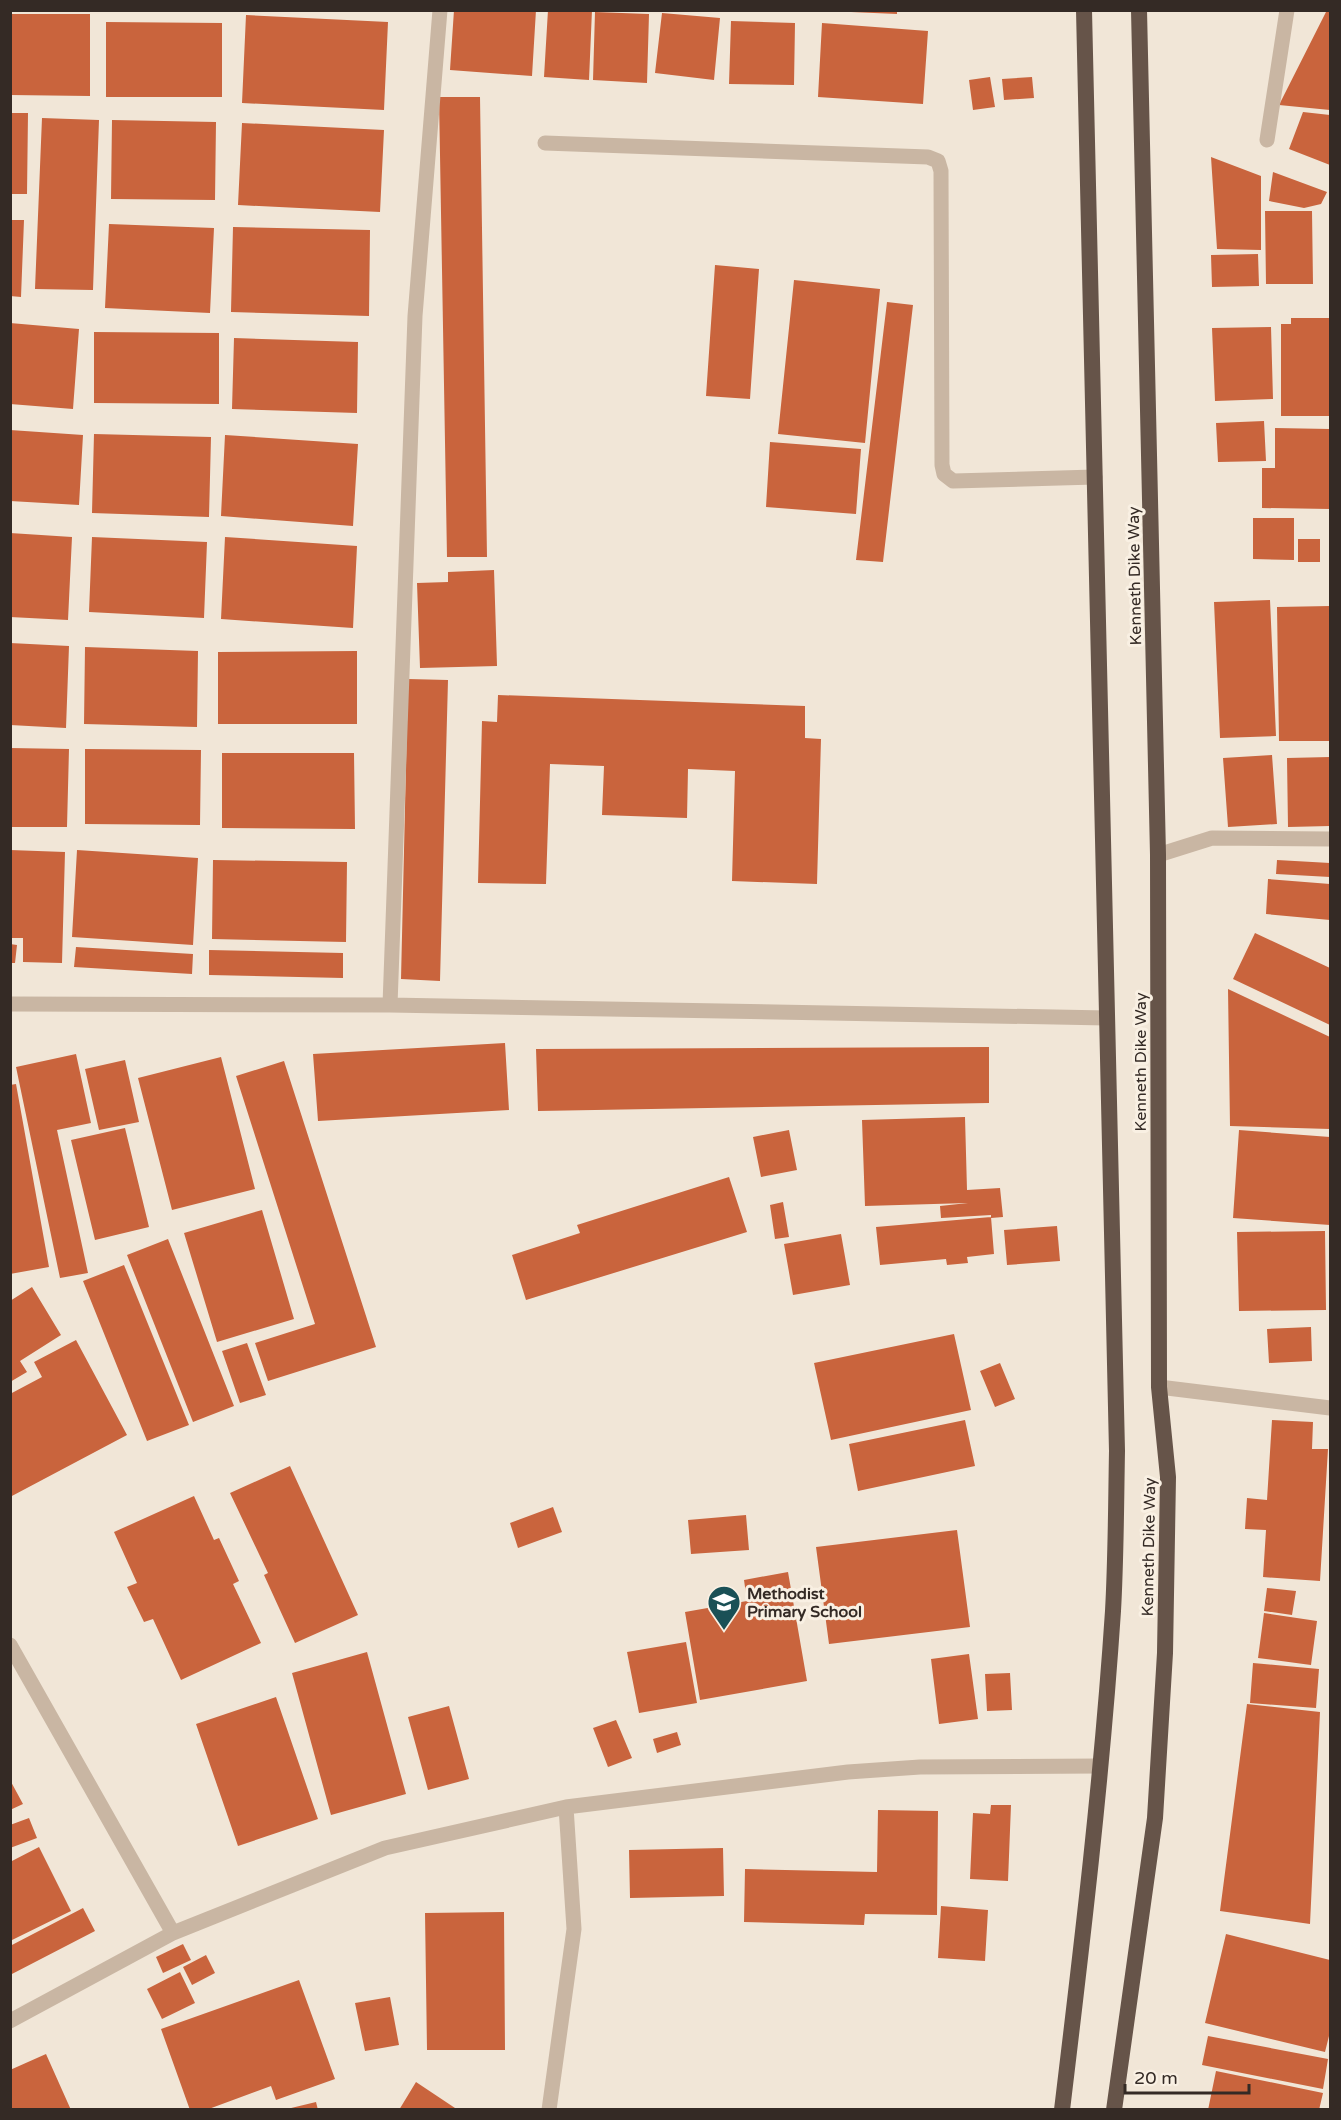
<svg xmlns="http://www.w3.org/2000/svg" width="1341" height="2120" viewBox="0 0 1341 2120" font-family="'Varela Round',sans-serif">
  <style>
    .building { fill: #c9643d }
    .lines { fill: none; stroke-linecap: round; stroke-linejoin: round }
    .service { stroke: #c9b6a3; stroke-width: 15 }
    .minor { stroke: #c9b6a3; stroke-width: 15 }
    .trunk { stroke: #665449; stroke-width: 16 }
    .labels { text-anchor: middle; stroke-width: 6; stroke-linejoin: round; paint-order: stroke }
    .street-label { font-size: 16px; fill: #342a25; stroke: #f9f0e3 }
    .poi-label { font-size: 16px; font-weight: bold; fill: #342a25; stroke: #f9f0e3; text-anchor: start }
  </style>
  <rect width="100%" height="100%" fill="#f1e6d7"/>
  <!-- building -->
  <path class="building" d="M 454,10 L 536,10 L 532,76 L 450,70 Z
    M 548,10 L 592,10 L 589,80 L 544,77 Z
    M 851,10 L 897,10 L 897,14 L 851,12 Z
    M 1327,10 L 1330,10 L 1330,110 L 1279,105 Z
    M 595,12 L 649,14 L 647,83 L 593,80 Z
    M 662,13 L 720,18 L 714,80 L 655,73 Z
    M 10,14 L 90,14 L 90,96 L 10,95 Z
    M 246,15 L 388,22 L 384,110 L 242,103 Z
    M 731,21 L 795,23 L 794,85 L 729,84 Z
    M 106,22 L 222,23 L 222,97 L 106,97 Z
    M 822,23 L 928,31 L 923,104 L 818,97 Z
    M 990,77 L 995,107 L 973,110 L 969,80 Z
    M 1032,77 L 1034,98 L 1004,100 L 1002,79 Z
    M 439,97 L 480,97 L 487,557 L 447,557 Z
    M 1303,112 L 1330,115 L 1330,165 L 1289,149 Z
    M 10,113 L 28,113 L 27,194 L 10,194 Z
    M 42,118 L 99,120 L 93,290 L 35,289 Z
    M 112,120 L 216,122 L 215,200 L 111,199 Z
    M 242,123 L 384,130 L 380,212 L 238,205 Z
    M 1211,157 L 1261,176 L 1261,250 L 1217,249 Z
    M 1273,172 L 1327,192 L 1321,204 L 1304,208 L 1269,201 Z
    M 1265,211 L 1312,211 L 1313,284 L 1266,284 Z
    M 10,220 L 24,220 L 21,297 L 10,296 Z
    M 109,224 L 214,228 L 210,313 L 105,308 Z
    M 233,227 L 370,230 L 369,316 L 231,312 Z
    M 1258,254 L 1259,286 L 1212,287 L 1211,255 Z
    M 715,265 L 759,269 L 750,399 L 706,396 Z
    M 794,280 L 880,289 L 865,443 L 778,434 Z
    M 887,302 L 913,305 L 883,562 L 856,560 Z
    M 1291,318 L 1330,318 L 1330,416 L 1281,416 L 1281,324 L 1291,324 Z
    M 10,323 L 79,329 L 73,409 L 10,404 Z
    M 1271,327 L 1273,399 L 1215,401 L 1212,328 Z
    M 94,332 L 219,333 L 219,404 L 94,403 Z
    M 234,338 L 358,342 L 357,413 L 232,409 Z
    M 1264,421 L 1266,461 L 1218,462 L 1216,423 Z
    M 1275,428 L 1330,429 L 1330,509 L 1262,508 L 1262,468 L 1275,468 Z
    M 10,430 L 83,435 L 79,505 L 10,501 Z
    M 94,434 L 211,437 L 209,517 L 92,513 Z
    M 225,435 L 358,444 L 353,526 L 221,516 Z
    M 770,442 L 861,449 L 856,514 L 766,507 Z
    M 1253,518 L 1294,518 L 1294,560 L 1253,559 Z
    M 10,533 L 72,537 L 68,620 L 10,617 Z
    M 92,537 L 207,542 L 204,618 L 89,612 Z
    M 225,537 L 357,546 L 353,628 L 221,619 Z
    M 1298,539 L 1320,539 L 1320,562 L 1298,562 Z
    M 494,570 L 497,666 L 420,668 L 417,583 L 448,582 L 448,572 Z
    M 1270,600 L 1276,736 L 1220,738 L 1214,602 Z
    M 1330,606 L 1330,741 L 1279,741 L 1277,607 Z
    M 10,643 L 69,646 L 66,728 L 10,725 Z
    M 85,647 L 198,651 L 197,727 L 84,724 Z
    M 357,651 L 357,724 L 218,724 L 218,652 Z
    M 408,679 L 448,680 L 440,981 L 401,979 Z
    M 498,695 L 805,706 L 805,738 L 821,739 L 817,884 L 732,881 L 735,771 L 688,769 L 687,818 L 602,815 L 604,766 L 550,764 L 546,884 L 478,883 L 482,721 L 497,722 Z
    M 10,748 L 69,749 L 67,827 L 10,827 Z
    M 85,749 L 201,750 L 200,825 L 85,824 Z
    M 222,753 L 354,753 L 355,829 L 222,828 Z
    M 1272,755 L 1277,824 L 1228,827 L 1223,758 Z
    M 1330,757 L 1330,826 L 1288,827 L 1287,758 Z
    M 10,850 L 65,852 L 62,963 L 23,962 L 23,938 L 10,938 Z
    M 77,850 L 198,858 L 193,945 L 72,937 Z
    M 213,860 L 347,862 L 346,942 L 212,939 Z
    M 1277,860 L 1330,863 L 1330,877 L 1276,874 Z
    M 1268,879 L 1330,884 L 1330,920 L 1266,914 Z
    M 1255,933 L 1330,968 L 1330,1025 L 1233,979 Z
    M 10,944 L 17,945 L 15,963 L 10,963 Z
    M 76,947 L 193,954 L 192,974 L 74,967 Z
    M 209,950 L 343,953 L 343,978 L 209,975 Z
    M 1228,989 L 1330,1037 L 1330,1129 L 1230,1126 Z
    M 505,1043 L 509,1110 L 318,1121 L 313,1054 Z
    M 989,1047 L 989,1103 L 538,1111 L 536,1049 Z
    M 76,1054 L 91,1123 L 57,1130 L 88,1273 L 60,1278 L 16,1067 Z
    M 221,1057 L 255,1189 L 172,1210 L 138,1078 Z
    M 125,1060 L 139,1122 L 99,1130 L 85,1069 Z
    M 284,1061 L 376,1347 L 268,1381 L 255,1343 L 315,1324 L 236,1076 Z
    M 16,1084 L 49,1267 L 10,1274 L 10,1085 Z
    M 965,1117 L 967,1190 L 1000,1188 L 1003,1217 L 991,1218 L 991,1215 L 941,1218 L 940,1206 L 968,1203 L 865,1206 L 862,1120 Z
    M 125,1128 L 149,1227 L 95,1240 L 71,1140 Z
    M 789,1130 L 797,1170 L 761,1177 L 753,1137 Z
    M 1239,1130 L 1330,1137 L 1330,1225 L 1233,1218 Z
    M 729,1177 L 747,1232 L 526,1300 L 512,1255 L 580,1233 L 577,1225 Z
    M 783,1202 L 789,1237 L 775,1239 L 770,1205 Z
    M 262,1210 L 294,1319 L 217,1342 L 184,1233 Z
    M 991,1217 L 994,1254 L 967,1257 L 968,1263 L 947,1265 L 946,1259 L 880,1265 L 876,1227 Z
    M 1057,1226 L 1060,1261 L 1007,1265 L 1004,1230 Z
    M 1325,1231 L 1326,1310 L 1239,1311 L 1237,1232 Z
    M 841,1234 L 850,1285 L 793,1295 L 784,1244 Z
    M 168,1239 L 234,1406 L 193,1422 L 127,1255 Z
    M 124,1265 L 189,1425 L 147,1441 L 83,1281 Z
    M 32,1287 L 61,1335 L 20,1361 L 27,1372 L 10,1382 L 10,1301 Z
    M 1311,1327 L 1312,1361 L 1269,1363 L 1267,1329 Z
    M 954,1334 L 971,1410 L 831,1440 L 814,1363 Z
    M 76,1340 L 127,1435 L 10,1497 L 10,1394 L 42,1377 L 34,1362 Z
    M 247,1343 L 266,1395 L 240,1403 L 222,1351 Z
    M 1000,1363 L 1015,1399 L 995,1407 L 980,1371 Z
    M 965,1420 L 975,1466 L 858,1491 L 849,1444 Z
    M 1272,1420 L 1313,1422 L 1312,1449 L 1328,1449 L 1320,1581 L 1263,1577 L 1266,1530 L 1245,1529 L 1247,1498 L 1267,1500 Z
    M 290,1466 L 358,1615 L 295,1643 L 264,1575 L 268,1573 L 230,1493 Z
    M 194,1496 L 214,1540 L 219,1538 L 239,1581 L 233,1584 L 261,1643 L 181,1680 L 153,1619 L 144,1622 L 127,1587 L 137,1583 L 114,1532 Z
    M 553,1507 L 562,1532 L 518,1548 L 510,1523 Z
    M 746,1515 L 749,1550 L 691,1554 L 688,1520 Z
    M 957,1530 L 970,1627 L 829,1644 L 816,1547 Z
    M 788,1572 L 807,1681 L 700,1700 L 685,1612 L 747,1601 L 744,1580 Z
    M 1267,1588 L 1296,1591 L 1292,1615 L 1264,1611 Z
    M 1264,1613 L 1317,1621 L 1311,1665 L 1258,1658 Z
    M 686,1642 L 697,1703 L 639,1713 L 627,1652 Z
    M 367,1652 L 406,1794 L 331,1815 L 292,1673 Z
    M 969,1654 L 978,1719 L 939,1724 L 931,1659 Z
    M 1253,1663 L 1319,1669 L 1316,1708 L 1250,1703 Z
    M 1010,1673 L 1012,1710 L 987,1711 L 985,1674 Z
    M 276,1697 L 318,1819 L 238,1846 L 196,1724 Z
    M 1247,1704 L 1320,1712 L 1310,1924 L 1220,1911 Z
    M 449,1706 L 469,1779 L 428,1790 L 408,1717 Z
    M 616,1720 L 632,1758 L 608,1767 L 593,1728 Z
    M 677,1732 L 681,1745 L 657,1753 L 653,1739 Z
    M 10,1780 L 23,1804 L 10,1810 Z
    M 991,1805 L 1011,1805 L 1008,1881 L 970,1879 L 973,1813 L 990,1814 Z
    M 878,1810 L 938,1811 L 937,1915 L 865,1914 L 864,1925 L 744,1922 L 745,1869 L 877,1872 Z
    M 29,1818 L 37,1838 L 10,1848 L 10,1825 Z
    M 39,1847 L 71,1911 L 10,1941 L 10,1862 Z
    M 723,1848 L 724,1896 L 630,1898 L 629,1850 Z
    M 941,1906 L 988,1910 L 985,1961 L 938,1958 Z
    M 83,1908 L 95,1931 L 10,1975 L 10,1946 Z
    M 504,1912 L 505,2050 L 427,2050 L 425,1913 Z
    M 1226,1934 L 1330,1960 L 1330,2032 L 1325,2052 L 1205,2023 Z
    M 183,1944 L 191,1960 L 163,1973 L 156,1957 Z
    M 206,1955 L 215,1973 L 192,1985 L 183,1967 Z
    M 180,1972 L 195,2003 L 162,2019 L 147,1989 Z
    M 299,1980 L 335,2079 L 276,2100 L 271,2086 L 206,2110 L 190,2110 L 161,2029 Z
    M 390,1997 L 399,2045 L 365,2051 L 355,2003 Z
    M 1208,2036 L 1328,2059 L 1323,2089 L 1202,2065 Z
    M 46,2054 L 71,2110 L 10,2110 L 10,2070 Z
    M 1216,2071 L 1323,2093 L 1319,2110 L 1208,2110 Z
    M 416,2082 L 458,2110 L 399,2110 Z
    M 316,2102 L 318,2110 L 287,2110 L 287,2109 Z"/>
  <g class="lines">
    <!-- service -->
    <path class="service" d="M 1267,140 L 1287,10
      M 545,143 L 928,157 L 938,161 L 941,171 L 942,465 L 944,474 L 953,481 L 1095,477
      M 1158,855 L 1212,838 L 1330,839
      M 1159,1387 L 1330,1408"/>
    <!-- minor -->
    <path class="minor" d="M 10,1004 L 390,1005 L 1107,1018
      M 390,1005 L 415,316 L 440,10
      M 10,1645 L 173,1933
      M 10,2021 L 173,1933 L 385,1848 L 566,1807 L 848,1772 L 920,1767 L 1100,1766
      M 549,2110 L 574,1929 L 566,1807"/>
    <!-- trunk -->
    <path class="trunk" d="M 1062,2110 C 1082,1944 1102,1778 1113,1611 C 1116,1558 1116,1504 1117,1451 L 1084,10
      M 1114,2110 L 1155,1818 L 1165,1653 L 1168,1477 L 1159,1387 L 1158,855 L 1139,10"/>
  </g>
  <!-- icons -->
  <defs>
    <symbol id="school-pin" viewBox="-11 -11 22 30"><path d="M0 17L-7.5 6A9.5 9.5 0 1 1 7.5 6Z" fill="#1a5056" stroke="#f9f0e3"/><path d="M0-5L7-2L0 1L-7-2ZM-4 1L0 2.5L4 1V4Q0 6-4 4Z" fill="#fff"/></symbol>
  </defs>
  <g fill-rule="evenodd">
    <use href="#school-pin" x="705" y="1583" width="38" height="52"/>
  </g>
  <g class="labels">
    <!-- street labels -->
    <g class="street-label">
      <text transform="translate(1134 576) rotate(-91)" y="6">Kenneth Dike Way</text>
      <text transform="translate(1140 1062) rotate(-90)" y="6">Kenneth Dike Way</text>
      <text transform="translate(1148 1547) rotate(-89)" y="6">Kenneth Dike Way</text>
    </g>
    <!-- poi labels -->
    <g class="poi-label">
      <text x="747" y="1599">Methodist<tspan x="747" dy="18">Primary School</tspan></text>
    </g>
  </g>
  <!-- border -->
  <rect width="1341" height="2120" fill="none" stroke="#342a25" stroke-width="24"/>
  <!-- scale -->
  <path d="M1125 2084v9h124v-9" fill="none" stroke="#342a25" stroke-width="3"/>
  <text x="1134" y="2084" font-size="18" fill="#342a25" stroke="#f9f0e3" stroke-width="4.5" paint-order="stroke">20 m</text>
</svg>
